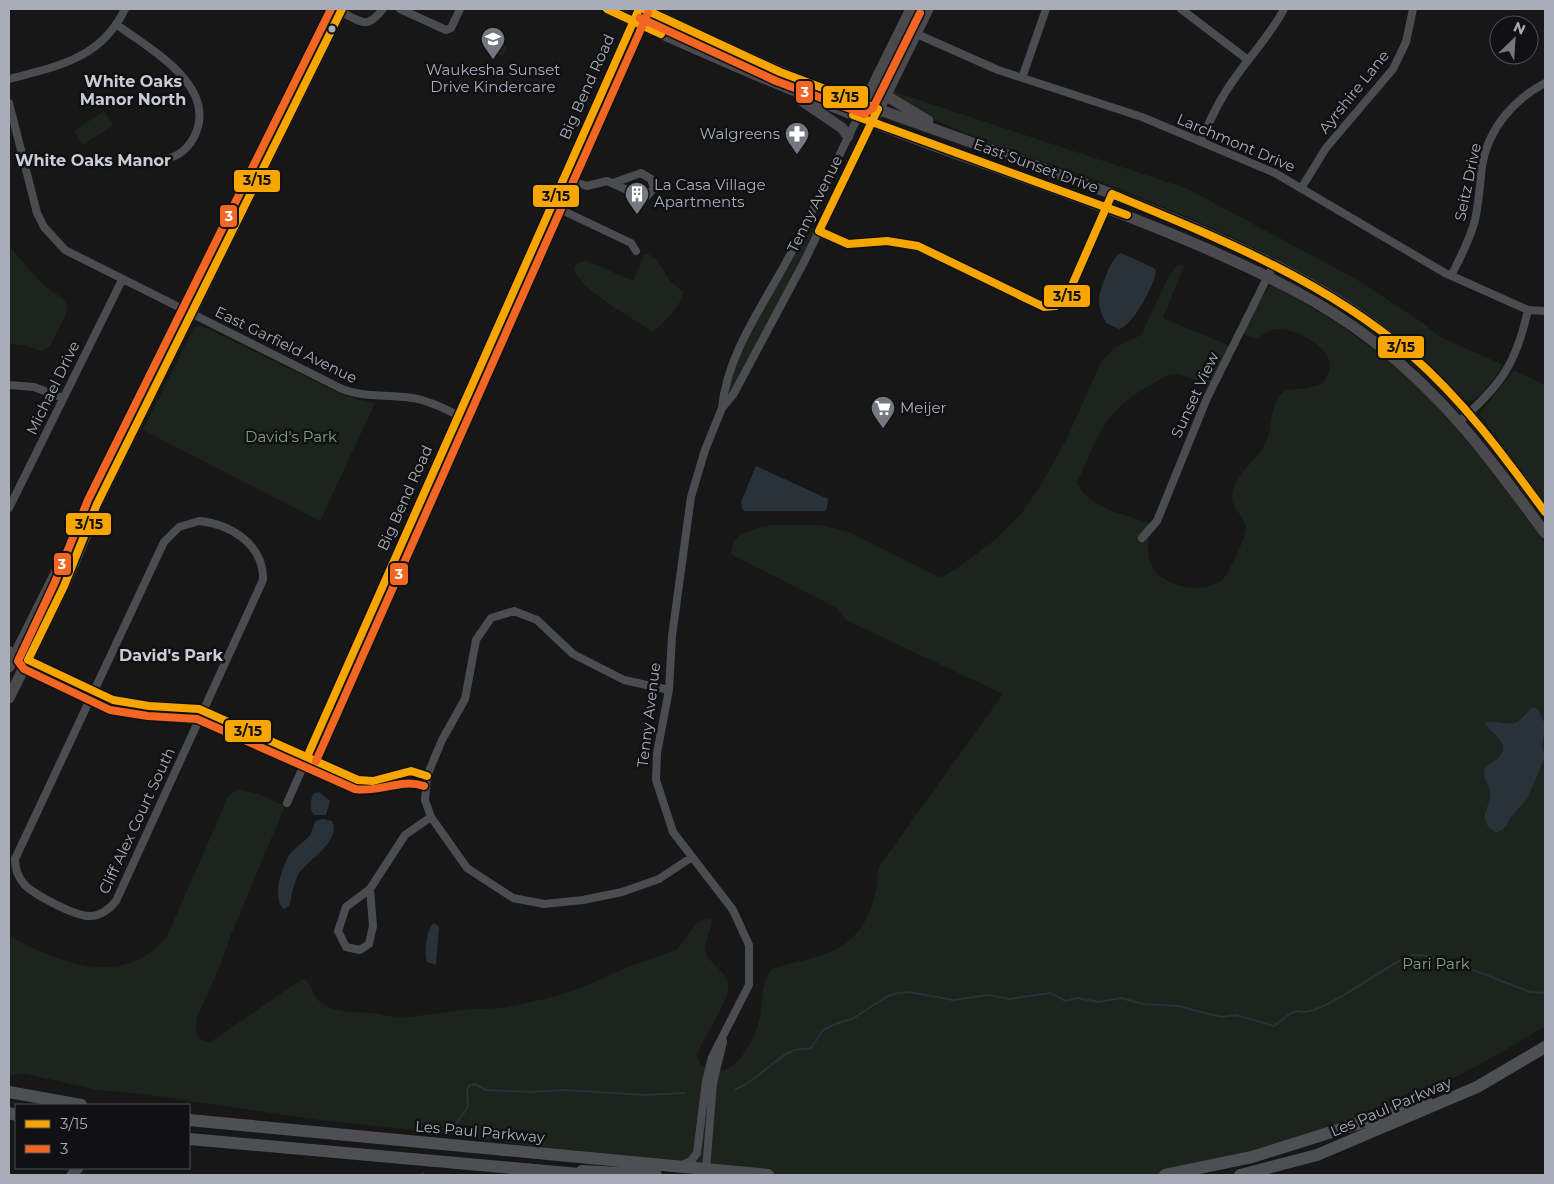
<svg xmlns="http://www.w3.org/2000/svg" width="1554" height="1184" viewBox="0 0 1554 1184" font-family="Montserrat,sans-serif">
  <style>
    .green { fill: #1d241e }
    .water { fill: #2a3239 }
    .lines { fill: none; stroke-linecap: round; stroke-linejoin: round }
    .stream { stroke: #2a3239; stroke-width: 2 }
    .street { stroke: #4b4c50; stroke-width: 8 }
    .secondary { stroke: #4a4a4e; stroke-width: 11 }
    .primary { stroke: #4d4f52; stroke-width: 12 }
    .bus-1-casing { stroke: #111113; stroke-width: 11 }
    .bus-2-casing { stroke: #111113; stroke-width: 11 }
    .bus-1 { stroke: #f7a600; stroke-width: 8 }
    .bus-2 { stroke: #f26522; stroke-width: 8 }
    .bus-dot { fill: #a8adb8; stroke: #111113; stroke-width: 2 }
    .labels { text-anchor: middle; stroke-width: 5; stroke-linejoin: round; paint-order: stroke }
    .poi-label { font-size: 15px; fill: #a8adb8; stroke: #111113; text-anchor: start }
    .street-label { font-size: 15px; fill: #a8adb8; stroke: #111113 }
    .park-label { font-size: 15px; fill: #7fa381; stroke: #111113 }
    .neighbourhood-label { font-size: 16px; font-weight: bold; fill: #c9ccd4; stroke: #111113 }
    .line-badge { stroke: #111113; stroke-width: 2 }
    .badge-label { font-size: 14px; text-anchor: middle; font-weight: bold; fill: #fff }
    .pale-badge-label { font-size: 14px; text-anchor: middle; font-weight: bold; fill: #111 }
  </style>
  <rect width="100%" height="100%" fill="#171717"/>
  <!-- green -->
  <path class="green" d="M495.5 50a5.5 5.5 0 1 1 11 0a5.5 5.5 0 1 1-11 0Z
    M 892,91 L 1188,189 L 1361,282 L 1423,323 L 1440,337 L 1503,365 C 1496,375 1480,402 1467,401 C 1438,377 1413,348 1383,325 C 1312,272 1231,235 1149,201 C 1104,182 1057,166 1011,150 C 970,135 931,121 894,98 Z
    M 104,111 L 113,125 L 83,145 L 74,131 Z
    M 805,225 L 819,231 L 722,408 L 731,371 Z
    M 9,246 L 27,267 L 45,286 L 63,299 L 67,305 L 65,317 L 50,346 L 42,351 L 22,345 L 9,344 Z
    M 648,254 L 657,260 L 670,281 L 683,292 C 682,305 663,325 652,332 C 632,316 579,291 574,268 L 579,262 L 587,261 L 633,281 L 644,255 Z
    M 1178,264 L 1184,266 L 1163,318 L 1230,346 L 1209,388 C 1199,383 1184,373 1173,374 C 1165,375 1156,382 1149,386 C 1102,412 1098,437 1077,483 C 1088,508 1127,515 1151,524 C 1149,536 1145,554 1151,565 C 1162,588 1207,596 1224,578 C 1230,571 1247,535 1246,526 C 1244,515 1231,509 1232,496 C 1234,473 1258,461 1266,442 C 1274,423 1268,404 1286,390 L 1308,388 L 1322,384 C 1326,378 1331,371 1330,363 C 1327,345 1294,328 1277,329 C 1270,330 1263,335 1256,339 L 1245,335 L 1242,331 L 1270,285 L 1277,286 L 1342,326 L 1396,367 L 1431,399 L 1492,470 L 1545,543 L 1545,1026 C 1478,1067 1406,1107 1330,1130 C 1304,1138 1276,1145 1249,1152 C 1218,1161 1186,1170 1153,1175 L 787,1175 L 652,1163 L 434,1132 L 319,1120 L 143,1094 L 98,1090 L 26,1074 L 9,1075 L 9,936 C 59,963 125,990 167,936 L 229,795 L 239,789 L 258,794 L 285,806 L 230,937 L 221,964 L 197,1017 L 196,1029 L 199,1039 L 209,1043 L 302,979 L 306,980 C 311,986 313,994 318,1000 C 333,1014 353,1011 370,1013 C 381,1014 390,1017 401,1018 L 472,1009 L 503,1008 L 553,997 L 581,988 L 628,967 L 676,950 L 697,923 L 706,918 L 712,919 C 712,930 703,942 706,953 C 710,965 729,972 728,988 C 727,1004 704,1037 697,1054 L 700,1064 C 707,1067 714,1071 723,1070 C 739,1067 754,1040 758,1025 C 764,1005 759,986 772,969 C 793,962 816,959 835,950 C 866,935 878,899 878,868 L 1003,694 L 846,620 L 837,608 L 734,556 L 731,553 L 733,542 L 740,535 L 759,527 L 772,525 L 820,525 L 849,532 L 937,576 L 942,577 L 956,569 L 996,539 L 1021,514 L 1041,485 L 1067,438 L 1101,362 L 1114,348 L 1141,335 L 1169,276 Z
    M 202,326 L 337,392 L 355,399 L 375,403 L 320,521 L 143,430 L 194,327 Z
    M 1514,370 L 1545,385 L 1544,500 L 1480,415 C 1480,411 1508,379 1514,370 Z"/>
  <!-- water -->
  <path class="water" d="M 1121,253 L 1154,268 L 1156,271 C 1155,284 1132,327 1119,329 L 1106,323 C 1102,316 1099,308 1099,300 C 1100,289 1111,257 1121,253 Z
    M 756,466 L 828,499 L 827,508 L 825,511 L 745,511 L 742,509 L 741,502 Z
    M 1535,707 L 1539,710 L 1545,725 L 1542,747 L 1545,757 L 1527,799 L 1510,818 L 1506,827 L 1496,833 C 1473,818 1493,808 1490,791 C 1488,781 1482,779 1485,768 C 1488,764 1493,762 1498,758 C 1512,747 1494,734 1486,726 L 1485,722 C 1510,720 1511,733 1531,708 Z
    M 319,792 L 330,801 L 326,815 L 314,815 C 309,809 310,800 314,793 Z
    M 323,819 L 332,821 C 342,842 307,860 298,875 C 293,885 292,896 289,906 L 284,909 C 271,898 282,866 290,854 C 296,846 305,842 310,835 C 313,830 313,825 316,821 Z
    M 434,923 L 439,927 L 436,965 L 427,962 C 424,953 426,929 434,923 Z"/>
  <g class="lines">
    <!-- stream -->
    <path class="stream" d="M 736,1089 C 758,1080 771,1061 792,1051 C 798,1048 805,1050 811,1048 L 823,1030 L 838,1023 L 852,1019 L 888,996 L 898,993 L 909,992 L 953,1000 L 989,995 L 1009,999 L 1050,993 L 1066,1001 L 1077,998 L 1099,1002 L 1121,998 L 1143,1004 L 1178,1006 L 1221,1017 L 1236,1015 L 1274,1026 L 1291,1013 L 1299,1011 C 1317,1020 1387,964 1409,956 C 1429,949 1507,984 1530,992 L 1545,993
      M 450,1132 L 468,1107 L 467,1091 L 469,1086 L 475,1084 L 486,1090 L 532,1092 L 564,1090 L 646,1095 L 684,1093
      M 421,1175 L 423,1173"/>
    <!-- street -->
    <path class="street" d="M 400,9 L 446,30 L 451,28 L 460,9
      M 1181,9 L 1248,60
      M 341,12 C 363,22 366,30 383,9
      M 116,24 C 149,49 220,86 194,137 C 185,154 173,159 154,161
      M 901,27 L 998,70 L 1142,117 L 1275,173 L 1445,273 L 1528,310 L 1545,311
      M 1022,78 L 1046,9
      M 9,79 C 58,66 101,59 125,9
      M 9,103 L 37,213 L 44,227 L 65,250 L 342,389 C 365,398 388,394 412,398 C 428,400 444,408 459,416
      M 1201,142 C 1210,119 1220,98 1235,78 C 1251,55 1271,34 1284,9
      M 563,178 L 587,186 L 607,181 L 641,196 L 647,196 L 654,188 L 651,179 L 641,173 L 613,183
      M 1302,187 L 1326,148 L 1393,69 L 1406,42 L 1413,9
      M 551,205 L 631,243 L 636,251
      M 1451,276 C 1460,258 1470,240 1475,220 C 1479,202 1480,184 1482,166 C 1488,129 1513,100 1545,83
      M 9,385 L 34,387 L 63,398
      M 722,408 C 727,353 765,303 790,255 C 814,210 835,163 858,117
      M 1460,421 C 1501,385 1516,364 1528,310
      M 9,508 L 122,280
      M 199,521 C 230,524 264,544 263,580 L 116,901 C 110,909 100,916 90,916 C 76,917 33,894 24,884 C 18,877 15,868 15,859 L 164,542 L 179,527 Z
      M 1142,538 L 1157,521 L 1207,398 L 1274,264
      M 9,650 L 106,698 L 149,706 L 199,709 L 358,780 L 373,781 L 411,771 L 427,776
      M 669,690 L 624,680 L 573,654 L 537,620 L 514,611 L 491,618 L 476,640 L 465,699 L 442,740 L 427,776 L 425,800 L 431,817 L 467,868 L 513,898 L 544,904 L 583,900 L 622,892 L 659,879 L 692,857
      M 287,803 L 639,9
      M 370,889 L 373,926 L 369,944 L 360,950 L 346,947 L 338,931 L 346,907 L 370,889 L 405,835 L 431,817
      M 682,1165 L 691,1161 L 697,1153 L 706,1081 L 712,1057 L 749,985 L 749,945 L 733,910 L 673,832 L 656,780 L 657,753 L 669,690 L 672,636 L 691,497 L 705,450 L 722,408 L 733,395 L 804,262 L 872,122
      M 706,1170 L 713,1083 L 723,1042"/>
    <!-- secondary -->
    <path class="secondary" d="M 607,9 C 714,58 821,104 932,145 C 1024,178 1115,209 1205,248 C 1264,274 1322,301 1373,341 C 1446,398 1491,459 1545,533
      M 644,9 C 711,40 777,73 847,98 C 951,136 1057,171 1160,213 C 1239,246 1319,282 1387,335 C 1451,385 1498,447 1545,512
      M 885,95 L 928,121
      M 801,100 L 842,128 L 848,136
      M 861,110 L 911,9
      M 876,115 L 928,9
      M 9,667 L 59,567 L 97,504 L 342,9
      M 9,698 L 64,586 L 89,527
      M 72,1175 L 78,1168"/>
    <!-- primary -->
    <path class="primary" d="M 9,1092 L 81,1105
      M 9,1113 L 16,1115
      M 189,1120 L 768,1175
      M 189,1139 L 590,1175
      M 582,1171 L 656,1175
      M 1165,1175 L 1252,1157 L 1427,1102
      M 1240,1175 L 1317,1155 L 1477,1087 L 1545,1047"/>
    <defs>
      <path id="bus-1" d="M 342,9 L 97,504 L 64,586 L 28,660 L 113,700 L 149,706 L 199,709 L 358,780 L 373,781 L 411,771 L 427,776
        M 607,9 L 661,34
        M 644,9 L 780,72 L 878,109 L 819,231 L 848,244 L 887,241 L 918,246 L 1044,307 L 1056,306 L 1066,299 L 1112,194 C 1216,237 1324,280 1410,354 C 1463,400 1504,456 1545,512
        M 853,115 L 1127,215
        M 307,757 L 639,9"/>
      <path id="bus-2" d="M 331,9 L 88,500 L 55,582 L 18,661 L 24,669 L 110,710 L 148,716 L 197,719 L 355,789 C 380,793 400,778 424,786
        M 640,18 L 776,81 L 864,114 L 873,108 L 920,13
        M 316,761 L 648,13"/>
    </defs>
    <!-- bus-1 casing -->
    <use href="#bus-1" class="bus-1-casing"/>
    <!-- bus-2 casing -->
    <use href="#bus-2" class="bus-2-casing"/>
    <!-- bus-1 -->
    <use href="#bus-1" class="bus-1"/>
    <!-- bus-2 -->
    <use href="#bus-2" class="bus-2"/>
  </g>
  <!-- icons -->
  <defs>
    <symbol id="school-pin" viewBox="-11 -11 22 30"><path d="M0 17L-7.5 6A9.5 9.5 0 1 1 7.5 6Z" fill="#757880" stroke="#111113"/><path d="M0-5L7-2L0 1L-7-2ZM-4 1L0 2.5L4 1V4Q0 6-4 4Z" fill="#fff"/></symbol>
    <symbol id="pharmacy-pin" viewBox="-11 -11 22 30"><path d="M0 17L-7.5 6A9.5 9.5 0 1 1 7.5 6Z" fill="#757880" stroke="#111113"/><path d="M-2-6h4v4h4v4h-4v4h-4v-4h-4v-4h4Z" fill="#fff"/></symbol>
    <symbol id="building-pin" viewBox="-11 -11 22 30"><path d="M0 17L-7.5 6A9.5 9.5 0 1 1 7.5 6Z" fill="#757880" stroke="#111113"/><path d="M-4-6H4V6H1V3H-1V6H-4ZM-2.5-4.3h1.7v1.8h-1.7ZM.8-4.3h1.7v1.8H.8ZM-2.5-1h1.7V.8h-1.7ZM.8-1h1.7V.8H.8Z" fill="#fff"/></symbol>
    <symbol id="supermarket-pin" viewBox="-11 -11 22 30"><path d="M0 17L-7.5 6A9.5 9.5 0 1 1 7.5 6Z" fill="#757880" stroke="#111113"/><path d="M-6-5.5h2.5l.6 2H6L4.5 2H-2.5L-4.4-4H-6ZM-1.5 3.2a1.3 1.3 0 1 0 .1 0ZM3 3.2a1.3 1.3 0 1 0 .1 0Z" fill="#fff"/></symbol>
  </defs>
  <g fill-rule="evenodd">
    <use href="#school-pin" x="479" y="25" width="28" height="38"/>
    <use href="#pharmacy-pin" x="783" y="120" width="28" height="38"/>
    <use href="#building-pin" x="623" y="180" width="28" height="38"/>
    <use href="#supermarket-pin" x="869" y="394" width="28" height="38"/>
  </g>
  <!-- markers -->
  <circle class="bus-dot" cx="332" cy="29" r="4.5"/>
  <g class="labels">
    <!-- poi labels -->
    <g class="poi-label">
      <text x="493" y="75" text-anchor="middle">Waukesha Sunset<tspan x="493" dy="17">Drive Kindercare</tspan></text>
      <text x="780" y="139" text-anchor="end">Walgreens</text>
      <text x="654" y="190">La Casa Village<tspan x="654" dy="17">Apartments</tspan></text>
      <text x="900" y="413">Meijer</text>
    </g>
    <!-- street labels -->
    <g class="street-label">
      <text transform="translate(587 87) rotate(-66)" y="5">Big Bend Road</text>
      <text transform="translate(1354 92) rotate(-51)" y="5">Ayrshire Lane</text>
      <text transform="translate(1236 143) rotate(23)" y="5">Larchmont Drive</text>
      <text transform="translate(1036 166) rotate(20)" y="5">East Sunset Drive</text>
      <text transform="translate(1468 182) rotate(-78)" y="5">Seitz Drive</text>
      <text transform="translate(815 204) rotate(-64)" y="5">Tenny Avenue</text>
      <text transform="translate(286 345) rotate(26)" y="5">East Garfield Avenue</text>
      <text transform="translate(53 388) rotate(-64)" y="5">Michael Drive</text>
      <text transform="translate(1195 395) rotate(-65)" y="5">Sunset View</text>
      <text transform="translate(405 498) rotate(-66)" y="5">Big Bend Road</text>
      <text transform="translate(649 715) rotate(-83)" y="5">Tenny Avenue</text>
      <text transform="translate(137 821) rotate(-65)" y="5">Cliff Alex Court South</text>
      <text transform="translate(1391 1107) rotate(-23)" y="5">Les Paul Parkway</text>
      <text transform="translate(480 1132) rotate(5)" y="5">Les Paul Parkway</text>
    </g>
    <!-- park labels -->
    <g class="park-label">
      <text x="291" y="442">David's Park</text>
      <text x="1436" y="969">Pari Park</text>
    </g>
    <!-- neighbourhood labels -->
    <g class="neighbourhood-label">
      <text x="133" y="87">White Oaks<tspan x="133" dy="18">Manor North</tspan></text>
      <text x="93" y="166">White Oaks Manor</text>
      <text x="171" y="661">David's Park</text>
    </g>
  </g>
  <g class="line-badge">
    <rect x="795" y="80" width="19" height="24" rx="5" fill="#f26522"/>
    <rect x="822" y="85" width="47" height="24" rx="5" fill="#f7a600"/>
    <rect x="233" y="169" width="48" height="24" rx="5" fill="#f7a600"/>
    <rect x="532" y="184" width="48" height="24" rx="5" fill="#f7a600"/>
    <rect x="219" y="204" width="19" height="24" rx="5" fill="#f26522"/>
    <rect x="1043" y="284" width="48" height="24" rx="5" fill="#f7a600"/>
    <rect x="1377" y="335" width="48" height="24" rx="5" fill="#f7a600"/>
    <rect x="65" y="512" width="47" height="24" rx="5" fill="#f7a600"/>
    <rect x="53" y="552" width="19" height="24" rx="5" fill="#f26522"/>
    <rect x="389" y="562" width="20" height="24" rx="5" fill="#f26522"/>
    <rect x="224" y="719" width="48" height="24" rx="5" fill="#f7a600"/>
  </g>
  <g class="badge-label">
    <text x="805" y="97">3</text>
    <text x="229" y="221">3</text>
    <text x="62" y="569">3</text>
    <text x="399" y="579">3</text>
  </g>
  <g class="pale-badge-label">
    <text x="845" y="102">3/15</text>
    <text x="257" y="185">3/15</text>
    <text x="556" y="201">3/15</text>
    <text x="1067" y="301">3/15</text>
    <text x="1401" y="352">3/15</text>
    <text x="89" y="529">3/15</text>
    <text x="248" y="736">3/15</text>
  </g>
  <!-- border -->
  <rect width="1554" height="1184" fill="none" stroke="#a8adb8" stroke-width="20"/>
  <!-- legend -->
  <rect x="15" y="1104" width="175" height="65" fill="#111113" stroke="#4d4f55"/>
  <rect x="25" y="1120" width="25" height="8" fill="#f7a600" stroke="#4d4f55"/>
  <text x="60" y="1129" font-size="15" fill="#a8adb8">3/15</text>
  <rect x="25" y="1145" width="25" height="8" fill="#f26522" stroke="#4d4f55"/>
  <text x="60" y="1154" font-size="15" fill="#a8adb8">3</text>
  <!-- north arrow -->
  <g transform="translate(1514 40) rotate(25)"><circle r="24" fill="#111113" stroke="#4d4f55"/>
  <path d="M0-4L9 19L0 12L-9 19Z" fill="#757880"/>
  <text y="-8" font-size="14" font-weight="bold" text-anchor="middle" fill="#a8adb8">N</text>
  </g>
</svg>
